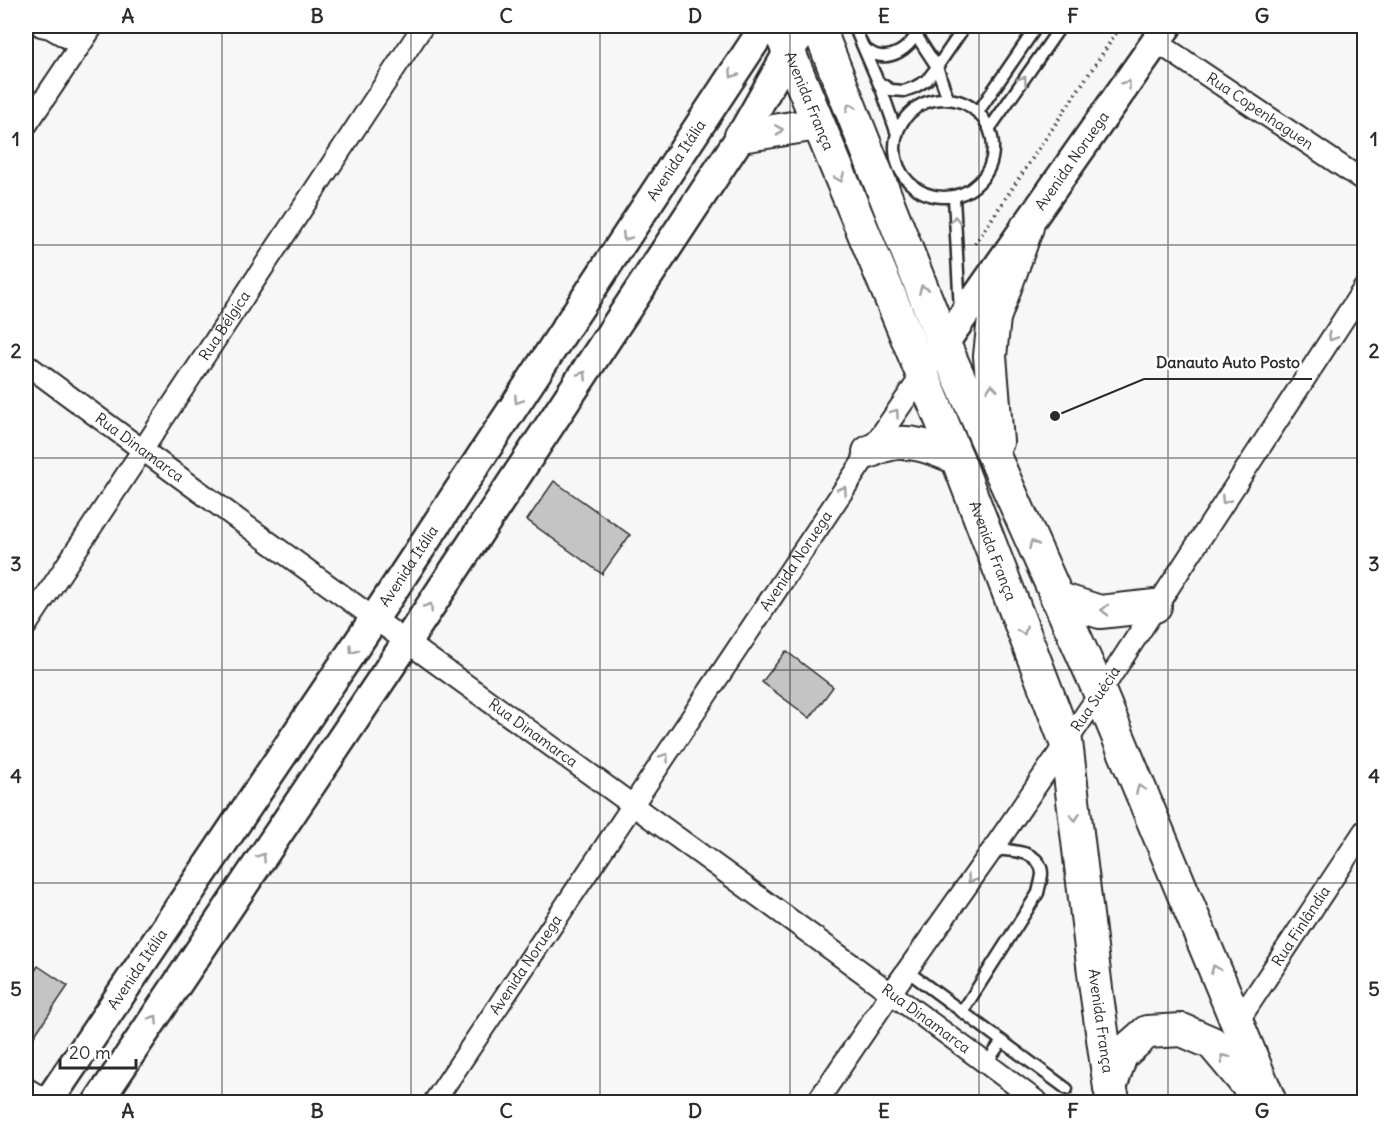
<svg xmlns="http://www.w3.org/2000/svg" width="1390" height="1128" viewBox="0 0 1390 1128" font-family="Delius,sans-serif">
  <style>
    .building { fill: #c4c4c4; stroke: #2b2b2b; stroke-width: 1.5 }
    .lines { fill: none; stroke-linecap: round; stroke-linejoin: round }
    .service-casing { stroke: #2b2b2b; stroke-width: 15 }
    .minor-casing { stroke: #2b2b2b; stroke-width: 24 }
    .secondary-casing { stroke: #2b2b2b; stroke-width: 33 }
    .primary-casing { stroke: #2b2b2b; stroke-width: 36 }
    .path { stroke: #2b2b2b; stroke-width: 4; stroke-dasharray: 1.5 4.5; stroke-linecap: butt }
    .service { stroke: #fff; stroke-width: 10 }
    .minor { stroke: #fff; stroke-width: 20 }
    .secondary { stroke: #fff; stroke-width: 28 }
    .primary { stroke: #fff; stroke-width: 32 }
    .oneway { stroke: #a0a0a0 }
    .grid { fill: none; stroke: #2b2b2b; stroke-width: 1.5; stroke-opacity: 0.55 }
    .labels { text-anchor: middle; stroke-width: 5; stroke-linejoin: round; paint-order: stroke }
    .street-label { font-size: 15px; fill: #2b2b2b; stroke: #fff }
    .leader { fill: none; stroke: #2b2b2b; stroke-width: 2 }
    .callout-dot { fill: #2b2b2b; stroke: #fff; stroke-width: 2 }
    .callout-label { font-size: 16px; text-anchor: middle; font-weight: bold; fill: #2b2b2b; stroke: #fff; stroke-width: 5; stroke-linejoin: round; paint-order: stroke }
    .neatline { fill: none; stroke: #2b2b2b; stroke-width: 2 }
    .grid-label { font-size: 20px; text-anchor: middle; font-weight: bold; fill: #2b2b2b }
  </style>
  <rect width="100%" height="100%" fill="#f7f7f7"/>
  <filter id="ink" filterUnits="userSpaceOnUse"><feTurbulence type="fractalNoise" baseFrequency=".0167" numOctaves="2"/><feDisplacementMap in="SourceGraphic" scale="12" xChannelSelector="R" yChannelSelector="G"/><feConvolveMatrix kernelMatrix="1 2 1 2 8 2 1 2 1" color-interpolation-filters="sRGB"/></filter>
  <g filter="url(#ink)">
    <!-- building -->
    <path class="building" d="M 554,481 L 630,535 L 602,574 L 527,520 Z
      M 786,651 L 833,687 L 810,718 L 762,682 Z
      M 38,966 L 68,986 L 26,1048 L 26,984 Z"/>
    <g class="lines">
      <defs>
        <path id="service" d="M 854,26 L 882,91 L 897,134
          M 864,48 C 867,50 872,54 876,55 C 893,60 908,48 916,35
          M 878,82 L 891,90 L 904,91 L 915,87 L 927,80 L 937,67 L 916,35 L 915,26
          M895 148a49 49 0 1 1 98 0a49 49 0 1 1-98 0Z
          M 948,99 L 937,67 L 965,26
          M 978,112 L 1037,26
          M 990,128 L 1061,26
          M 954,197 L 960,311
          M 907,971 L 1067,1089
          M 962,1012 L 1038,893 C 1039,887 1042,879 1042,873 C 1040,849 1010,851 993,849
          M 986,1064 L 1002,1041"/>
        <g id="minor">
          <path d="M 41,26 L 50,28 L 80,45"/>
          <path id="s1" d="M 1157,42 L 1364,181"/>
          <path d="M 26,126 L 93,26"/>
          <path id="s2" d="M 26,364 C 361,613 704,852 1038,1102"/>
          <path id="s3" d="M 26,626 L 423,26"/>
          <path id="s4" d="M 1237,1023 L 1364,831"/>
          <path d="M 26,1088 L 49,1102"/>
          <path id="s5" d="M 434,1102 L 869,452 L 922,375"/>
          <path id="s6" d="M 817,1102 L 891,993 L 993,849 L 1100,693 L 1364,288"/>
        </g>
        <g id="secondary">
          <path id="s7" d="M 933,359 L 1167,26"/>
          <path id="s8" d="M 48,1102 L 374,619 L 765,26"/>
          <path d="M 98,1102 L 406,643 L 741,136 L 789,51 L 807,26"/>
        </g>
        <g id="primary">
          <path id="s9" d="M 778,26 L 957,458 L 1066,742 L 1096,989 L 1110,1088 L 1114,1102"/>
          <path d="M 818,26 L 944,344 L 1100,693 L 1270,1102"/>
          <path d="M 741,136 L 818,124"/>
          <path d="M 997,442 L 990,356 L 994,318 L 1027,227"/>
          <path d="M 869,452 C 875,449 881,446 887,445 C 911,438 935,449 957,458"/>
          <path d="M 1057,598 L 1100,612 L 1155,606"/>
          <path d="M 1110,1088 L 1121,1055 L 1147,1032 L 1182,1030 L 1212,1043 L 1260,1100"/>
        </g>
      </defs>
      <!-- service casing -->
      <use href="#service" class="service-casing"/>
      <!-- minor casing -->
      <use href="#minor" class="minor-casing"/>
      <!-- secondary casing -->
      <use href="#secondary" class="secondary-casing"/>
      <!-- primary casing -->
      <use href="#primary" class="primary-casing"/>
      <!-- path -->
      <path class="path" d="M 975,244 L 1121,26"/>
      <!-- service -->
      <use href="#service" class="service"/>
      <!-- minor -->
      <use href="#minor" class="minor"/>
      <!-- secondary -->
      <use href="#secondary" class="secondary"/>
      <!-- primary -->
      <use href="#primary" class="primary"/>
    </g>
    <!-- one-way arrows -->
    <defs><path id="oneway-chevron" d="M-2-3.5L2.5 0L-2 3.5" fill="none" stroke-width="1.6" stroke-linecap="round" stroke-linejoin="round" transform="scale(1.5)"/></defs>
    <g class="oneway">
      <use href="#oneway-chevron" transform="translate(733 74) rotate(123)"/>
      <use href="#oneway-chevron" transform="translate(1023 80) rotate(-55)"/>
      <use href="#oneway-chevron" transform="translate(1127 84) rotate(-55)"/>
      <use href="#oneway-chevron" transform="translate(850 107) rotate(-112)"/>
      <use href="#oneway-chevron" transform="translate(779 130) rotate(-9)"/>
      <use href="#oneway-chevron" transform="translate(840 178) rotate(67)"/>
      <use href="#oneway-chevron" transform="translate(955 220) rotate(-93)"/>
      <use href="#oneway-chevron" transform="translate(626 237) rotate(123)"/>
      <use href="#oneway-chevron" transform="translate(923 289) rotate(-112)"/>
      <use href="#oneway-chevron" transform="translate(1332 337) rotate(123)"/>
      <use href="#oneway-chevron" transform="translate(583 375) rotate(-57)"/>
      <use href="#oneway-chevron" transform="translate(992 388) rotate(-95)"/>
      <use href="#oneway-chevron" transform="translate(518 400) rotate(123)"/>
      <use href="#oneway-chevron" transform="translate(895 413) rotate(-55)"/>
      <use href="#oneway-chevron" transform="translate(843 490) rotate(-56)"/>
      <use href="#oneway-chevron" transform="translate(1225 500) rotate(123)"/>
      <use href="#oneway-chevron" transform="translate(1033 544) rotate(-114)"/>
      <use href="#oneway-chevron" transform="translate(429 607) rotate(-57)"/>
      <use href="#oneway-chevron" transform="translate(1105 610) rotate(180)"/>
      <use href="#oneway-chevron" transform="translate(1023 631) rotate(69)"/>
      <use href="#oneway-chevron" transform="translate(353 650) rotate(124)"/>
      <use href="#oneway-chevron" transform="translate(665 757) rotate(-56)"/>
      <use href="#oneway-chevron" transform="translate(1140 789) rotate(-113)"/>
      <use href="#oneway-chevron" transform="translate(1075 817) rotate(83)"/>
      <use href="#oneway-chevron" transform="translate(262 857) rotate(-56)"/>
      <use href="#oneway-chevron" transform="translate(971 879) rotate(125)"/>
      <use href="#oneway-chevron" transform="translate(1215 969) rotate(-113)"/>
      <use href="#oneway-chevron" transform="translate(154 1019) rotate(-56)"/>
      <use href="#oneway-chevron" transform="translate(1224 1058) rotate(-130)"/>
    </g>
  </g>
  <!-- grid -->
  <path class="grid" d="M 222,26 L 222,1102M 411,26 L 411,1102M 600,26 L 600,1102M 790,26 L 790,1102M 979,26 L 979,1102M 1168,26 L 1168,1102M 26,245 L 1364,245M 26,458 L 1364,458M 26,670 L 1364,670M 26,883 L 1364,883"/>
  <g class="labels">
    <!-- street labels -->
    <g class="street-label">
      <text dy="5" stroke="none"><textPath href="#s9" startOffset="81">Avenida França</textPath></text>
      <text dy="5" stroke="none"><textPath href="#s1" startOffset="124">Rua Copenhaguen</textPath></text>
      <text dy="5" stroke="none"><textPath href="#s8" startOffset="1132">Avenida Itália</textPath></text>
      <text dy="5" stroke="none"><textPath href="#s7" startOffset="242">Avenida Noruega</textPath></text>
      <text dy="5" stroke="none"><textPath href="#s3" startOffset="360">Rua Bélgica</textPath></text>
      <text dy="5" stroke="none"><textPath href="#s2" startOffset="141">Rua Dinamarca</textPath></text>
      <text dy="5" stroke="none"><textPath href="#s9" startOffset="567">Avenida França</textPath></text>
      <text dy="5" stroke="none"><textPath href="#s5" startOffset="651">Avenida Noruega</textPath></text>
      <text dy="5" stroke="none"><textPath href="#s8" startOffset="646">Avenida Itália</textPath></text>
      <text dy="5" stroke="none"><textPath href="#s6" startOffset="490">Rua Suécia</textPath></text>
      <text dy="5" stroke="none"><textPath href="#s2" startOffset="627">Rua Dinamarca</textPath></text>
      <text dy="5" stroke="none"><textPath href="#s4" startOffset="116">Rua Finlândia</textPath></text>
      <text dy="5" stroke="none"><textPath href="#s5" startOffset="165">Avenida Noruega</textPath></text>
      <text dy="5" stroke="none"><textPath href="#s8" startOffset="160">Avenida Itália</textPath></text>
      <text dy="5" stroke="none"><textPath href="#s2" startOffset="1113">Rua Dinamarca</textPath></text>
      <text dy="5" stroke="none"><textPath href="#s9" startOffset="1053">Avenida França</textPath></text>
    </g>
  </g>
  <!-- callouts -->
  <path class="leader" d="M1055 416L1144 379H1312"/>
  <circle class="callout-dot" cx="1055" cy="416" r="6"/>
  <g class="callout-label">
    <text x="1228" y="368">Danauto Auto Posto</text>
  </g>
  <!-- margin -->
  <rect width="1390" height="1128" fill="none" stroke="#fff" stroke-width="66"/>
  <!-- scale -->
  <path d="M60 1059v9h76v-9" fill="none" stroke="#2b2b2b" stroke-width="3"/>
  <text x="69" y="1059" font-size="18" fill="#2b2b2b" stroke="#ffffff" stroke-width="4.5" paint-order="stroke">20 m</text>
  <rect x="33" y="33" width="1324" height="1062" class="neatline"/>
  <g class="grid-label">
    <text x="128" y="23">A</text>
    <text x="317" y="23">B</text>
    <text x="506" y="23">C</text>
    <text x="695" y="23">D</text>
    <text x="884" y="23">E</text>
    <text x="1073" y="23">F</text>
    <text x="1262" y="23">G</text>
    <text x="16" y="146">1</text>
    <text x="1374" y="146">1</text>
    <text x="16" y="358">2</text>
    <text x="1374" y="358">2</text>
    <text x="16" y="571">3</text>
    <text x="1374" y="571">3</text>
    <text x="16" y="783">4</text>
    <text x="1374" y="783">4</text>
    <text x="16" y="996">5</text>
    <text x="1374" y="996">5</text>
    <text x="128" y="1118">A</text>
    <text x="317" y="1118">B</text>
    <text x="506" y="1118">C</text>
    <text x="695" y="1118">D</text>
    <text x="884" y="1118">E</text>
    <text x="1073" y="1118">F</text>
    <text x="1262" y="1118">G</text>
  </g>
</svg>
